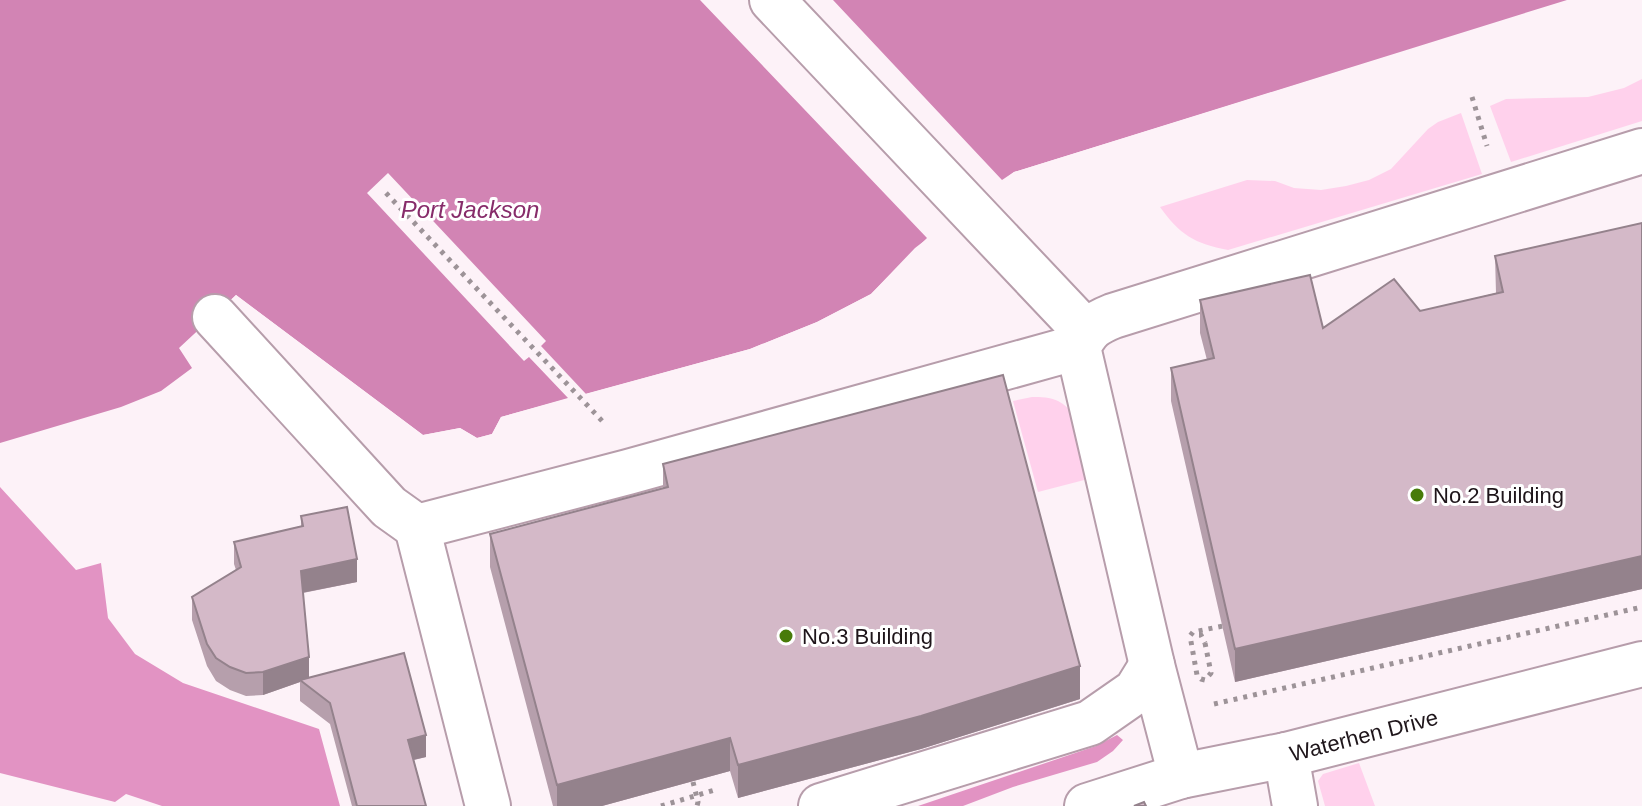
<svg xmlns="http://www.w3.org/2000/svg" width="1642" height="806" viewBox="0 0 1642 806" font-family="Arial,sans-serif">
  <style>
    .green { fill: #ffd1ec }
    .forest { fill: #e293c3 }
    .water { fill: #d284b4 }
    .pier { fill: #fdf2f8 }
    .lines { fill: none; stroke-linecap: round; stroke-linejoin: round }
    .minor-casing { stroke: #b79dab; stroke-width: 48 }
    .path { stroke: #9d9398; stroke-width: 5; stroke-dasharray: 4 6; stroke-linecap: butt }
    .minor { stroke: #fff; stroke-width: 44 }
    .path-bridge { stroke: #9d9398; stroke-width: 5; stroke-dasharray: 4 6; stroke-linecap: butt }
    .wall { fill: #b69fac }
    .shaded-wall { fill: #94828c }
    .building { fill: #d4b9c8; stroke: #94828c; stroke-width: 2 }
    .poi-dot { fill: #487b09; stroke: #fff; stroke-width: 3 }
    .labels { text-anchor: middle; stroke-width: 6; stroke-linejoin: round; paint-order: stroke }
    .poi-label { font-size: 22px; fill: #1e151a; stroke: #fff; text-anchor: start }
    .street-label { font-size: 22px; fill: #1e151a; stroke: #fff }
    .water-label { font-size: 24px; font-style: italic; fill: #872c6a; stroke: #fff }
  </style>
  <rect width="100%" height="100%" fill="#fdf2f8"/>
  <!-- green -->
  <path class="green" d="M 1642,79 L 1642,121 L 1511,162 L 1490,106 L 1506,99 L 1588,97 L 1624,88 Z
    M 1461,113 L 1482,174 L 1228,250 C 1195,244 1179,234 1160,207 L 1247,180 L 1275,181 L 1294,188 L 1321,190 L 1346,186 L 1369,180 L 1391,169 L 1428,129 L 1438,122 Z
    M 1032,397 C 1041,397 1050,397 1058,401 C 1084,414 1086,453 1092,478 L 1038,492 L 1013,401 Z
    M 1359,763 L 1375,806 L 1325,806 L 1318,781 L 1323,774 Z"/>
  <!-- forest -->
  <path class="forest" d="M 0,487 L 76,570 L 101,563 L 108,618 L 135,654 L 183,683 L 319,729 L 340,806 L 162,806 L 126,794 L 115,802 L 0,773 Z
    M 1117,735 L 1123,740 L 1113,751 L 1097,762 L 1013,787 L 963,806 L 918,806 L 1096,746 Z"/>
  <!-- water -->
  <path class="water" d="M 0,0 L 1567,0 L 1014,172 L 915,248 L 871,294 L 817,322 L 750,349 L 501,417 L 492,434 L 477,438 L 460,428 L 423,435 L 236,295 L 179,348 L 192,368 L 161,391 L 121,407 L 0,443 Z"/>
  <!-- pier -->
  <path class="pier" d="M 700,0 L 833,0 L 1002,180 L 1014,172 L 1571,0 L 1568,4 L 1015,175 L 918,251 L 874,297 L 819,326 L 751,353 L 504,421 L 495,437 L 478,442 L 459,432 L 421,439 L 237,300 L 231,306 L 228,303 L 236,295 L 423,435 L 460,428 L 477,438 L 492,434 L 501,417 L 568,398 L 529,357 L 524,361 L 367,193 L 388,173 L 546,341 L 541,346 L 586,394 L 750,349 L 817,322 L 871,294 L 927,238 Z"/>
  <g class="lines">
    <defs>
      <g id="minor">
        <path d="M 772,0 L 1086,332"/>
        <path d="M 215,317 L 389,507 L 417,527"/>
        <path d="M 1286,755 L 1295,806"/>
        <path d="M 1181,776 L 1152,665 L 1078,347 C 1088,329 1093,324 1113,316 L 1642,151"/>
        <path d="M 488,806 L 417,527 L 628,472 L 1078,347"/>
        <path d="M 821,806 L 1090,723 L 1136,691 L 1152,665"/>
        <path id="s1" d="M 1087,806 L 1181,776 L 1286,755 L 1642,664"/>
      </g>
    </defs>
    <!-- minor casing -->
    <use href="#minor" class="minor-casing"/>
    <!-- path -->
    <path class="path" d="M 1472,97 L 1487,146
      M 386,193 L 606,425
      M 1199,635 L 1201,635 L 1205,643
      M 1214,704 L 1642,607
      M 661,806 L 718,789"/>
    <!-- minor -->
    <use href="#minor" class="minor"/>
    <!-- path-bridge -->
    <path class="path-bridge" d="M 1205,643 L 1211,673 L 1205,680 L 1201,679 L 1197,675 L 1190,636 L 1193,632 L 1223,626
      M 693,782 L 698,802 L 697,806"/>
  </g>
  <!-- wall -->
  <path class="wall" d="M 1642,223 L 1642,589 L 1235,682 L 1171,401 L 1171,368 L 1207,360 L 1200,333 L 1200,300 L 1323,328 L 1420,311 L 1496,293 L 1495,256 Z
    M 663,464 L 1080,699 L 921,749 L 738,798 L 730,771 L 602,806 L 553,806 L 490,567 L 490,534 L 663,489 Z
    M 301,516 L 357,582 L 303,593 L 309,677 L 426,757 L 414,760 L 426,806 L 352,806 L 330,724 L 300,701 L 300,682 L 263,695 L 246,696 L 230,690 L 216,681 L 207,666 L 192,620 L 192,597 L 236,570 L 234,564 L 234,542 L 301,526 Z"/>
  <!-- shaded-wall -->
  <path class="shaded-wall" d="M 1642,556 L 1642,589 L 1235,682 L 1235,649 Z
    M 357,559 L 357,582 L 301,593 L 301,571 Z
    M 309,657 L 309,679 L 300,680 L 300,682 L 263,695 L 263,672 Z
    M 1080,666 L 1080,699 L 921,749 L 738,798 L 738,765 Z
    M 426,735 L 426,757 L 408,761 L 408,740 Z
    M 730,738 L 730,771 L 602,806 L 557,806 L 557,785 Z"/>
  <!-- building -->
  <path class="building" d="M 1642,223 L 1642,556 L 1235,649 L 1171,368 L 1214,358 L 1200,300 L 1310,275 L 1323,328 L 1394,279 L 1420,311 L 1503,292 L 1495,256 Z
    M 1003,375 L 1080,666 L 921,716 L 738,765 L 730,738 L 557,785 L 490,534 L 668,487 L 663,464 Z
    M 347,507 L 357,559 L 301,571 L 309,657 L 263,672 L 246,673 L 230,667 L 216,658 L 207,644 L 192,597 L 241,567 L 234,542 L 303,526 L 301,516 Z
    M 404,653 L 426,735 L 408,740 L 426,806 L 357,806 L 330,703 L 300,680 Z
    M 1144,802 L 1146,806 L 1134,806 Z"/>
  <!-- markers -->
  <g class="poi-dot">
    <circle cx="1417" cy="495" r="8"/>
    <circle cx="786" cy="636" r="8"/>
  </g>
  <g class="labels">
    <!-- poi labels -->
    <g class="poi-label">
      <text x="1433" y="503">No.2 Building</text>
      <text x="802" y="644">No.3 Building</text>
    </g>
    <!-- street labels -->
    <g class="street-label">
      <text dy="8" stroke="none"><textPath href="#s1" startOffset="286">Waterhen Drive</textPath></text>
    </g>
    <!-- water labels -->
    <g class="water-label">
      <text x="470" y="218">Port Jackson</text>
    </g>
  </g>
</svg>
